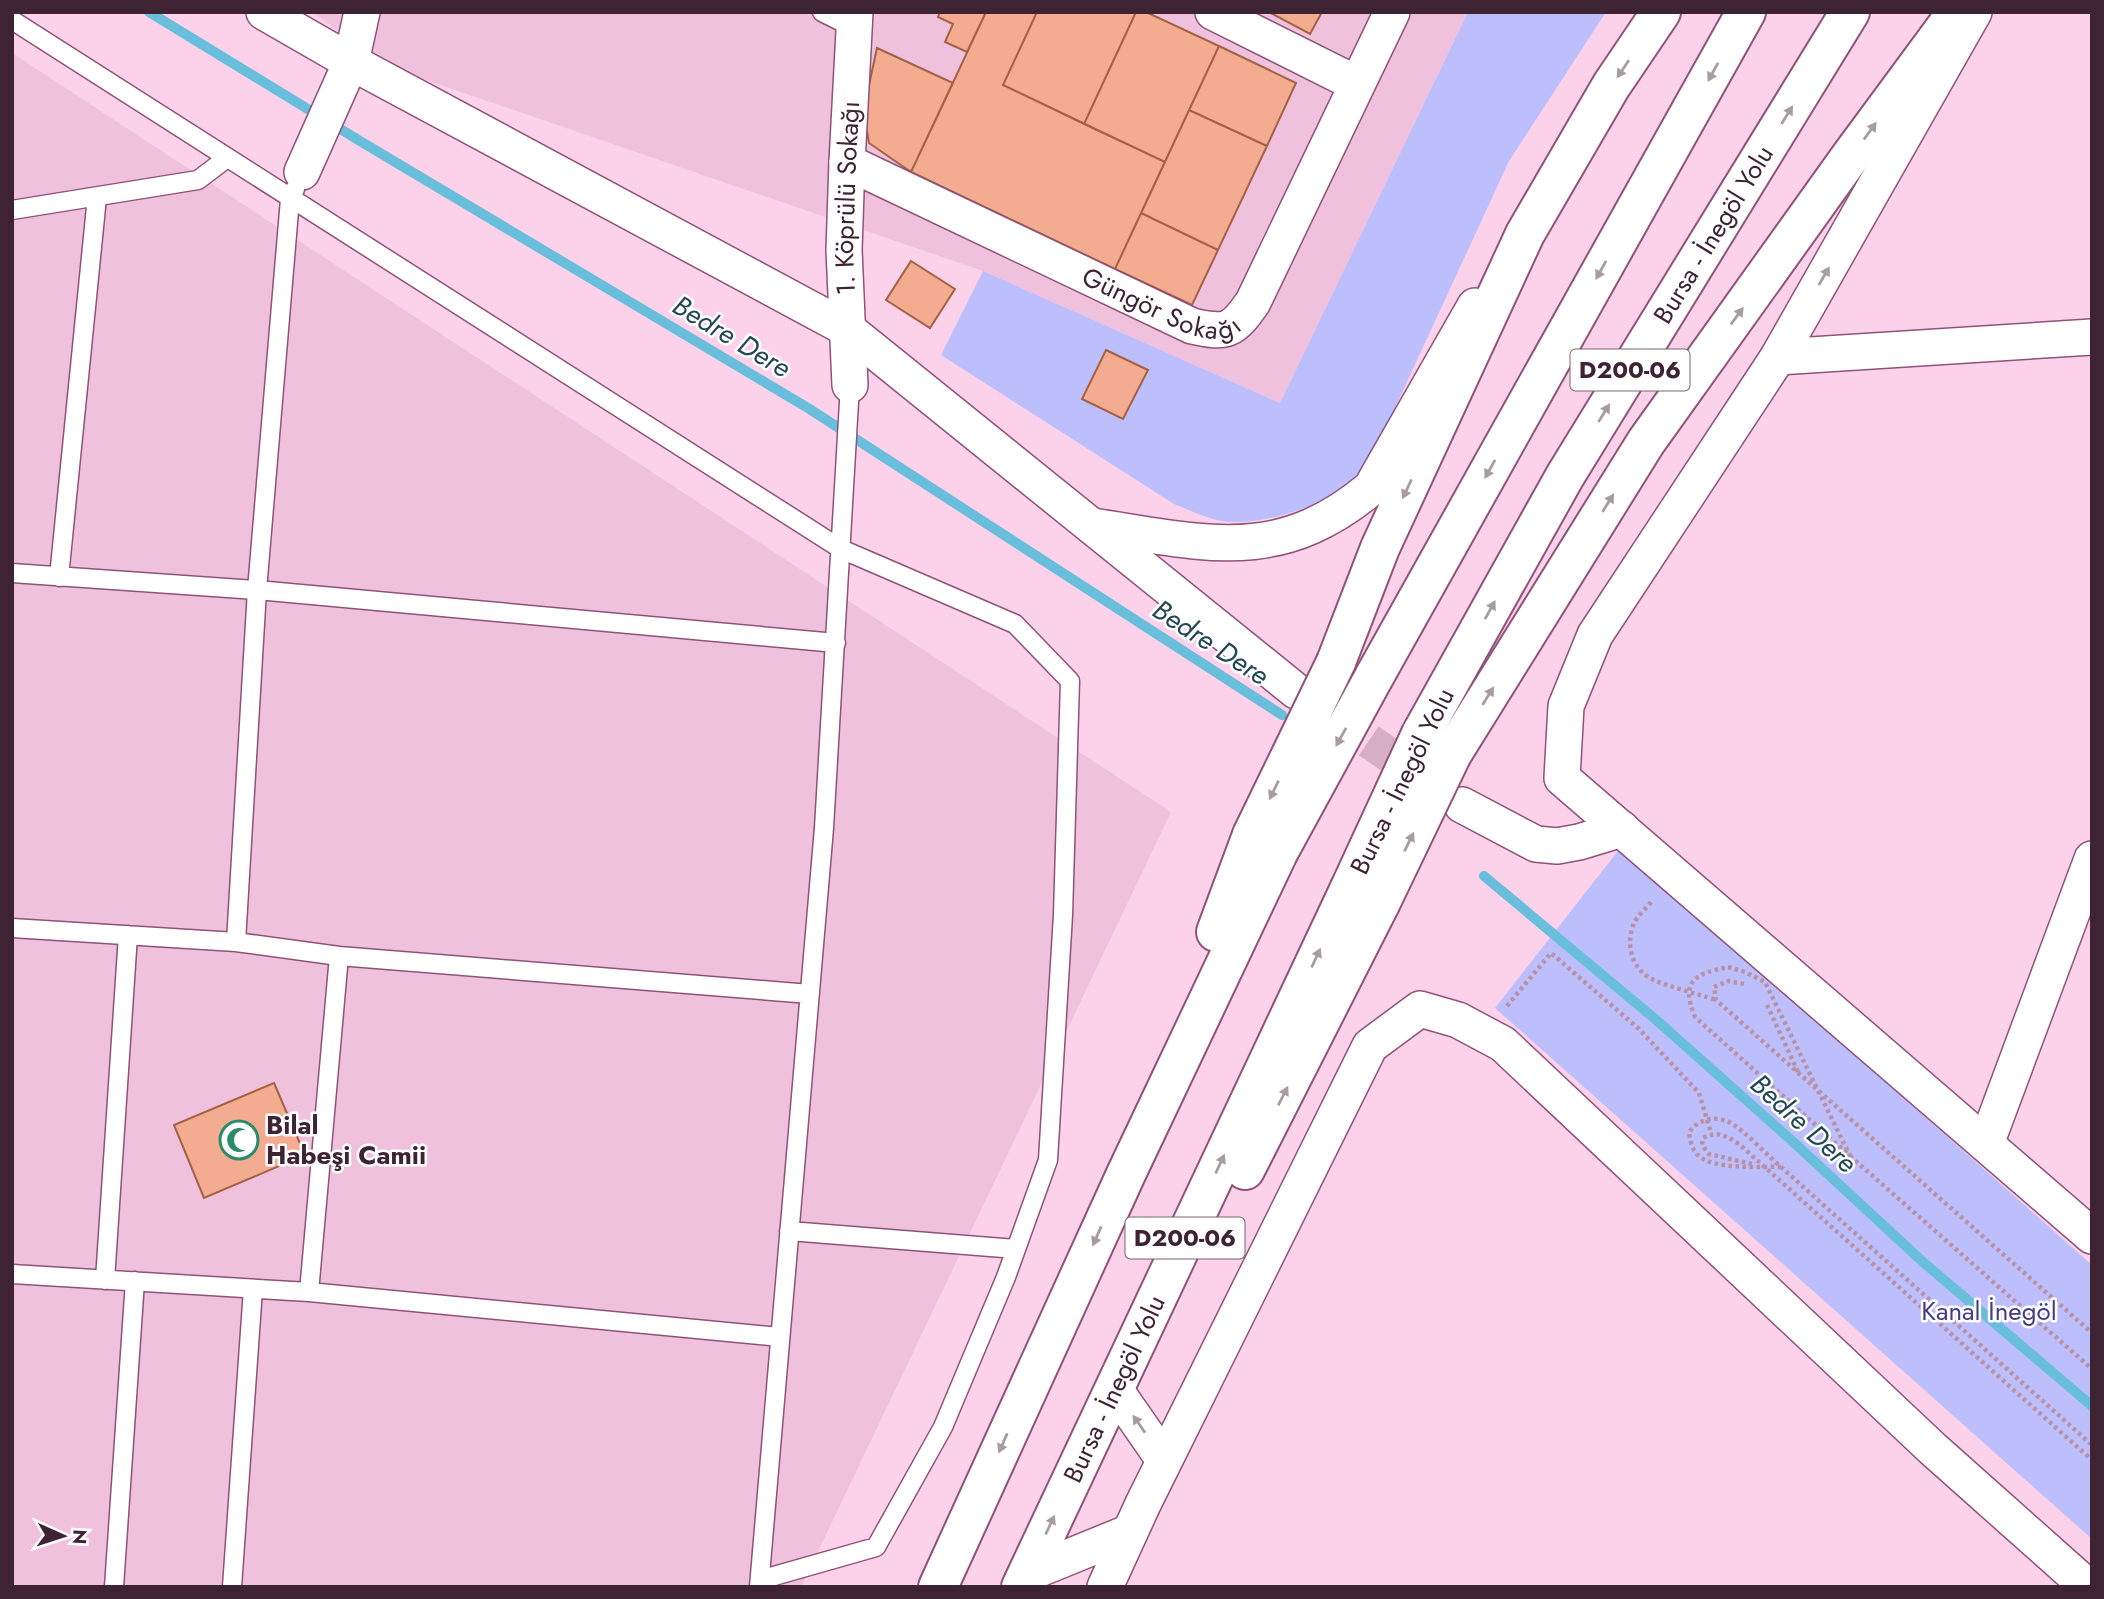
<svg xmlns="http://www.w3.org/2000/svg" width="2104" height="1599" viewBox="0 0 2104 1599" font-family="Jost,sans-serif">
  <style>
    .built { fill: #f0c1dc }
    .green { fill: #bdbffc }
    .lines { fill: none; stroke-linecap: round; stroke-linejoin: round }
    .stream { stroke: #69bedc; stroke-width: 10 }
    .building { fill: #f3ac8f; stroke: #a36145; stroke-width: 2 }
    .street-tunnel { stroke: #d6aec5; stroke-width: 35; stroke-dasharray: 35 18; stroke-linecap: butt }
    .lane-casing { stroke: #8f5278; stroke-width: 21 }
    .street-casing { stroke: #8f5278; stroke-width: 38 }
    .highway-casing { stroke: #8f5278; stroke-width: 42 }
    .path { stroke: #b792a7; stroke-width: 4.5; stroke-dasharray: 3.5 3.5; stroke-linecap: butt }
    .lane { stroke: #fff; stroke-width: 18 }
    .street { stroke: #fff; stroke-width: 35 }
    .highway { stroke: #fff; stroke-width: 38 }
    .highway-bridge-casing { stroke: #8f5278; stroke-width: 42; stroke-linecap: butt }
    .highway-bridge { stroke: #fff; stroke-width: 38 }
    .oneway { fill: #a89ca3 }
    .labels { text-anchor: middle; stroke-width: 5; stroke-linejoin: round; paint-order: stroke }
    .shield { fill: #fff; stroke: #786570; stroke-width: 2 }
    .shield-label { font-size: 24px; font-weight: bold; fill: #3e2333 }
    .street-label { font-size: 26px; fill: #3e2333; stroke: #fff }
    .poi-label { font-size: 26px; font-weight: bold; fill: #3e2333; stroke: #fff; text-anchor: start }
    .park-label { font-size: 26px; fill: #433d89; stroke: #fff }
    .water-label { font-size: 28px; font-style: italic; fill: #224856; stroke: #fff }
  </style>
  <rect width="100%" height="100%" fill="#fcd1ea"/>
  <!-- built -->
  <path class="built" d="M 312,12 L 1468,12 L 1280,403 L 983,271 L 391,68 Z
    M 12,53 L 1171,812 L 801,1587 L 12,1587 Z"/>
  <!-- green -->
  <path class="green" d="M 1468,12 L 1606,12 L 1509,161 L 1364,475 C 1353,482 1343,491 1332,496 C 1304,510 1268,522 1237,522 C 1215,523 1194,512 1174,504 L 941,355 L 983,271 L 1280,403 Z
    M 1621,847 L 2092,1265 L 2092,1539 L 1495,1008 Z"/>
  <g class="lines">
    <!-- stream -->
    <path class="stream" d="M 149,12 L 360,141 L 808,408 L 1282,715
      M 1484,876 L 1654,1018 L 1790,1139 L 1923,1262 L 2092,1406"/>
  </g>
  <!-- building -->
  <path class="building" d="M 940,12 L 986,12 L 967,52 L 945,42 L 953,24 L 938,17 Z
    M 986,12 L 1037,12 L 1003,85 L 1165,162 L 1115,269 L 911,172 Z
    M 1037,12 L 1136,12 L 1084,124 L 1003,85 Z
    M 1136,12 L 1146,12 L 1219,46 L 1165,162 L 1084,124 Z
    M 1269,12 L 1322,12 L 1310,34 Z
    M 1219,46 L 1296,83 L 1267,146 L 1189,110 Z
    M 877,48 L 953,83 L 911,172 L 869,143 L 865,120 L 867,94 Z
    M 1189,110 L 1267,146 L 1218,250 L 1141,213 Z
    M 1141,213 L 1218,250 L 1192,305 L 1115,269 Z
    M 911,261 L 955,289 L 930,328 L 886,300 Z
    M 1106,350 L 1148,370 L 1123,419 L 1082,399 Z
    M 274,1083 L 305,1155 L 204,1198 L 174,1125 Z"/>
  <g class="lines">
    <!-- street-tunnel -->
    <path class="street-tunnel" d="M 1325,711 L 1429,782"/>
    <defs>
      <path id="lane" d="M 822,12 L 854,28
        M 12,20 L 841,549 L 1015,624 L 1070,681 L 1063,915 L 1048,1160 L 1006,1277 L 943,1427 L 876,1547 L 760,1580
        M 12,210 L 198,180 L 227,158
        M 12,573 L 257,590 L 836,643
        M 59,577 L 97,197
        M 12,928 L 236,942 L 339,956 L 810,994
        M 236,942 L 257,590 L 290,199 L 295,189
        M 789,1231 L 1016,1249
        M 12,1274 L 309,1292 L 780,1337
        M 105,1280 L 128,935
        M 309,1292 L 339,956
        M 114,1587 L 135,1281
        M 232,1587 L 253,1289
        M 759,1587 L 824,828 L 850,385"/>
      <g id="street">
        <path d="M 264,12 L 351,62 L 846,328 L 1296,691"/>
        <path d="M 1213,12 L 1357,84"/>
        <path d="M 1974,12 L 1778,357 L 1595,635 L 1566,706 L 1562,778 L 2092,1236"/>
        <path id="s1" d="M 847,162 L 1192,326 C 1227,334 1233,331 1253,302 L 1392,12"/>
        <path d="M 302,172 L 351,62 L 362,12"/>
        <path d="M 1778,357 L 2092,337"/>
        <path id="s2" d="M 850,385 L 844,250 L 847,162 L 855,12"/>
        <path d="M 1092,526 C 1202,542 1277,567 1371,488 L 1475,306"/>
        <path d="M 1462,805 L 1536,844 L 1557,846 L 1579,842 L 1622,829"/>
        <path d="M 1986,1144 L 2092,859"/>
        <path d="M 1114,1388 L 1164,1460"/>
        <path d="M 1027,1574 L 1130,1532"/>
        <path d="M 1105,1587 L 1143,1504 L 1370,1046 L 1420,1009 L 1458,1020 L 1503,1044 L 1933,1449 L 2088,1587"/>
      </g>
      <g id="highway">
        <path d="M 1336,662 L 1380,548 L 1525,234 L 1611,86 L 1661,12"/>
        <path d="M 1374,677 L 1746,12"/>
        <path id="s3" d="M 1421,734 L 1565,476 L 1850,12"/>
        <path d="M 1452,754 L 1646,442 L 1850,157 L 1957,12"/>
        <path d="M 1216,932 L 1252,835"/>
        <path d="M 1245,1170 L 1380,904"/>
        <path d="M 938,1587 L 1126,1174 L 1278,853"/>
        <path id="s4" d="M 1021,1587 L 1349,890"/>
      </g>
    </defs>
    <!-- lane casing -->
    <use href="#lane" class="lane-casing"/>
    <!-- street casing -->
    <use href="#street" class="street-casing"/>
    <!-- highway casing -->
    <use href="#highway" class="highway-casing"/>
    <!-- path -->
    <path class="path" d="M 1651,902 C 1646,909 1637,916 1634,923 C 1626,943 1630,964 1648,977 C 1661,985 1699,994 1716,1000
      M 1728,967 L 1745,972 L 1765,982 L 1850,1156 L 1695,1017 C 1680,980 1695,974 1728,967 Z
      M 1744,984 L 1728,981 L 1714,987 L 1716,1000 L 2092,1333
      M 1767,1005 L 1799,1074
      M 1507,1006 L 1551,953 L 1639,1029 L 1699,1093 L 1711,1133
      M 1850,1156 L 2092,1369
      M 1752,1164 L 1709,1154 L 1702,1145 L 1703,1138 C 1718,1130 1726,1136 1739,1144 L 2092,1460
      M 1781,1167 C 1761,1166 1709,1171 1696,1153 C 1691,1147 1690,1139 1689,1132 C 1698,1120 1714,1115 1729,1122 C 1743,1129 1768,1156 1781,1167 L 2092,1445"/>
    <!-- lane -->
    <use href="#lane" class="lane"/>
    <!-- street -->
    <use href="#street" class="street"/>
    <!-- highway -->
    <use href="#highway" class="highway"/>
    <defs>
      <path id="highway-bridge" d="M 1252,835 L 1336,662
        M 1278,853 L 1374,677
        M 1349,890 L 1421,734
        M 1380,904 L 1452,754"/>
    </defs>
    <!-- highway-bridge casing -->
    <use href="#highway-bridge" class="highway-bridge-casing"/>
    <!-- highway-bridge -->
    <use href="#highway-bridge" class="highway-bridge"/>
  </g>
  <!-- one-way arrows -->
  <defs><path id="oneway-solid" d="M-6-.8H1V-3.2L6.5 0L1 3.2V.8H-6Z" transform="scale(1.75)"/></defs>
  <g class="oneway">
    <use href="#oneway-solid" transform="translate(1623 69) rotate(124)"/>
    <use href="#oneway-solid" transform="translate(1713 72) rotate(119)"/>
    <use href="#oneway-solid" transform="translate(1787 115) rotate(-58)"/>
    <use href="#oneway-solid" transform="translate(1870 131) rotate(-54)"/>
    <use href="#oneway-solid" transform="translate(1601 270) rotate(119)"/>
    <use href="#oneway-solid" transform="translate(1824 276) rotate(-60)"/>
    <use href="#oneway-solid" transform="translate(1737 316) rotate(-54)"/>
    <use href="#oneway-solid" transform="translate(1604 413) rotate(-58)"/>
    <use href="#oneway-solid" transform="translate(1490 469) rotate(119)"/>
    <use href="#oneway-solid" transform="translate(1407 489) rotate(115)"/>
    <use href="#oneway-solid" transform="translate(1608 503) rotate(-58)"/>
    <use href="#oneway-solid" transform="translate(1490 610) rotate(-61)"/>
    <use href="#oneway-solid" transform="translate(1488 696) rotate(-58)"/>
    <use href="#oneway-solid" transform="translate(1341 737) rotate(119)"/>
    <use href="#oneway-solid" transform="translate(1274 790) rotate(116)"/>
    <use href="#oneway-solid" transform="translate(1409 842) rotate(-64)"/>
    <use href="#oneway-solid" transform="translate(1316 958) rotate(-65)"/>
    <use href="#oneway-solid" transform="translate(1283 1096) rotate(-63)"/>
    <use href="#oneway-solid" transform="translate(1220 1164) rotate(-65)"/>
    <use href="#oneway-solid" transform="translate(1097 1236) rotate(114)"/>
    <use href="#oneway-solid" transform="translate(1139 1424) rotate(-125)"/>
    <use href="#oneway-solid" transform="translate(1003 1443) rotate(114)"/>
    <use href="#oneway-solid" transform="translate(1050 1525) rotate(-65)"/>
  </g>
  <!-- icons -->
  <defs>
    <symbol id="mosque-ring" viewBox="-11 -11 22 22"><circle r="9.5" fill="#fff" stroke="#2b8d67" stroke-width="1.5"/><path d="M3.5-4.9A6 6 0 1 0 3.5 4.9A5 5 0 1 1 3.5-4.9Z" fill="#2b8d67"/></symbol>
  </defs>
  <g fill-rule="evenodd">
    <use href="#mosque-ring" x="217" y="1118" width="44" height="44"/>
  </g>
  <g class="labels">
    <!-- shield labels -->
    <g class="shield">
      <rect x="1570.5" y="349.5" width="119" height="41" rx="5"/>
      <rect x="1125.5" y="1217.5" width="119" height="41" rx="5"/>
    </g>
    <g class="shield-label">
      <text x="1630" y="378">D200-06</text>
      <text x="1185" y="1246">D200-06</text>
    </g>
    <!-- street labels -->
    <g class="street-label">
      <text dy="9" stroke="none"><textPath href="#s2" startOffset="187">1. Köprülü Sokağı</textPath></text>
      <text dy="9" stroke="none"><textPath href="#s3" startOffset="579">Bursa - İnegöl Yolu</textPath></text>
      <text dy="9" stroke="none"><textPath href="#s1" startOffset="346">Güngör Sokağı</textPath></text>
      <text transform="translate(1402 781) rotate(-64)" y="9">Bursa - İnegöl Yolu</text>
      <text dy="9" stroke="none"><textPath href="#s4" startOffset="219">Bursa - İnegöl Yolu</textPath></text>
    </g>
    <!-- poi labels -->
    <g class="poi-label">
      <text x="266" y="1134">Bilal<tspan x="266" dy="30">Habeşi Camii</tspan></text>
    </g>
    <!-- park labels -->
    <g class="park-label">
      <text x="1989" y="1320">Kanal İnegöl</text>
    </g>
    <!-- water labels -->
    <g class="water-label">
      <text transform="translate(732 336) rotate(31)" y="10">Bedre Dere</text>
      <text transform="translate(1211 642) rotate(33)" y="10">Bedre Dere</text>
      <text transform="translate(1804 1123) rotate(42)" y="10">Bedre Dere</text>
    </g>
  </g>
  <!-- border -->
  <rect width="2104" height="1599" fill="none" stroke="#3e2333" stroke-width="28"/>
  <!-- north arrow -->
  <g transform="translate(63 1536) rotate(93)" stroke="#ffffff" stroke-width="5" paint-order="stroke">
  <path d="M0-5L12 26L0 18L-12 26Z" fill="#3e2333"/>
  <text y="-10" font-size="19" font-weight="bold" text-anchor="middle" fill="#3e2333">N</text>
  </g>
</svg>
